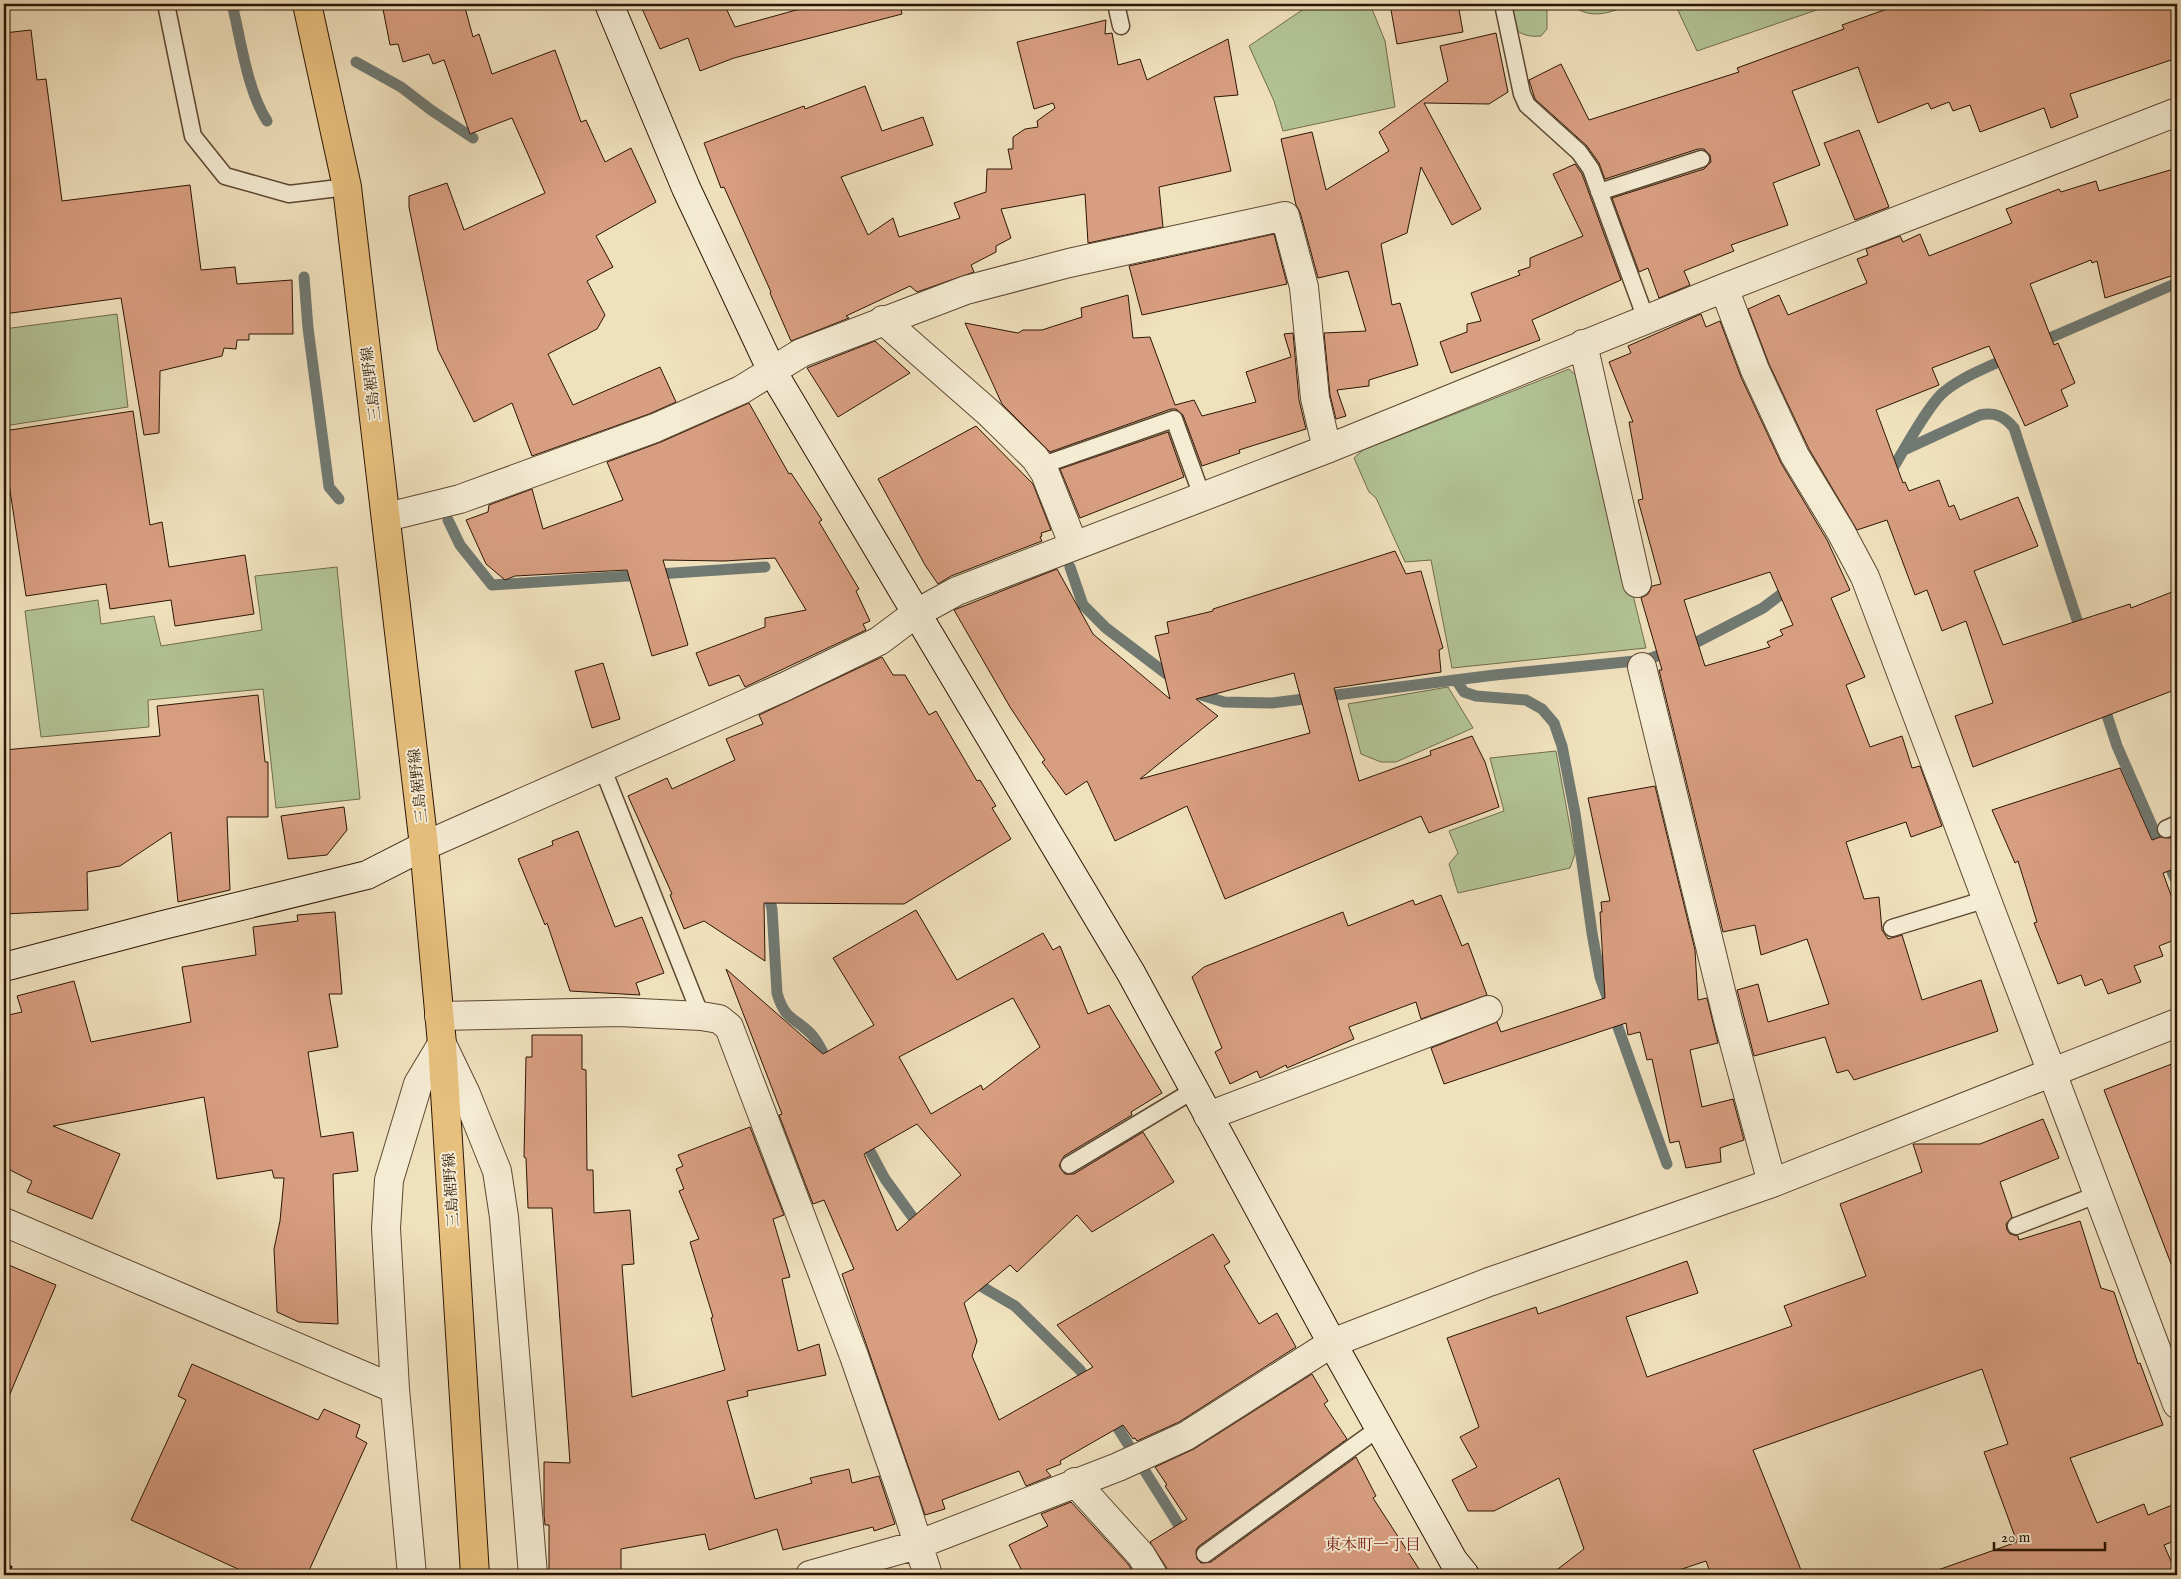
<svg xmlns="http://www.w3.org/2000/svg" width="2181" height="1579" viewBox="0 0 2181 1579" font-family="'IM FELL English','Noto Serif JP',serif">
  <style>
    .green { fill: #b3c496; stroke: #706c4d }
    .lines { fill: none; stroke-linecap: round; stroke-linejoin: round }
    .stream { stroke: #707972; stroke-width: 11 }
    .building { fill: #d89e81; stroke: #2c1504; fill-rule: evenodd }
    .lane-casing { stroke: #5d4832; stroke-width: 19 }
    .street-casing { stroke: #5d4832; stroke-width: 30 }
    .secondary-casing { stroke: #2c1504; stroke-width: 30 }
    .primary-casing { stroke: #2c1504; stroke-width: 30 }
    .lane { stroke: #f5ecd4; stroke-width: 16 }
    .street { stroke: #f5ecd4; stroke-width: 28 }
    .secondary { stroke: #f5ecd4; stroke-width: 28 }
    .primary { stroke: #e8c07e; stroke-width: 28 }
    .rail { stroke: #2c1504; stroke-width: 4; stroke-dasharray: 9 9; stroke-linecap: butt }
    .labels { text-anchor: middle; stroke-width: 4; stroke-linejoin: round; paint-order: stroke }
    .street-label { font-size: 15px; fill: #2c1504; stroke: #f5ecd4 }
    .neighbourhood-label { font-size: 16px; fill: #7a1f14; stroke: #f5ecd4 }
  </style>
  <rect width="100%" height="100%" fill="#f0e1bd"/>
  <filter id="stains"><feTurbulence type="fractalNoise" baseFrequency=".004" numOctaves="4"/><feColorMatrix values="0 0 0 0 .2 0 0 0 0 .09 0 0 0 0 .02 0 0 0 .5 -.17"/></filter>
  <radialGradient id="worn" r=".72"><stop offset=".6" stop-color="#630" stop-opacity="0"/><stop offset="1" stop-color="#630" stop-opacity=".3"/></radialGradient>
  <!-- green -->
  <path class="green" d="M 1311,4 L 1370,4 L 1385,41 L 1395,107 L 1283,131 L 1274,101 L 1249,46 Z
    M 1507,4 L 1545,4 L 1547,8 L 1547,29 L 1541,36 C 1529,37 1522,35 1513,28 Z
    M 1569,4 L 1638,4 C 1609,10 1596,23 1569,4 Z
    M 1675,4 L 1834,4 L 1697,51 Z
    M 117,314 L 128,407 L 4,426 L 4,329 Z
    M 1569,369 L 1580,379 L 1646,648 L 1452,668 L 1431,560 L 1405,562 L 1376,498 L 1369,492 L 1354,458 L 1363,450 Z
    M 337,567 L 360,799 L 276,808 L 263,689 L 148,700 L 149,727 L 41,737 L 25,611 L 98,600 L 101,624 L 154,616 L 161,646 L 262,630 L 255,576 Z
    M 1448,687 L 1473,728 L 1396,762 L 1381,762 L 1361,754 L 1348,704 Z
    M 1556,751 L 1575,854 L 1570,868 L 1458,893 L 1449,864 L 1458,853 L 1449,831 L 1504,811 L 1490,758 Z"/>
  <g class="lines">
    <!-- stream -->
    <path class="stream" d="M 232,4 C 241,40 247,90 267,121
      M 356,62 L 401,87 L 431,110 L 473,138
      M 304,277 L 308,328 L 329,487 L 339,499
      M 2038,343 L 2177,283
      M 1904,450 L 1980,415 C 1995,412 2004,416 2014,428 L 2082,635
      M 1888,477 C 1899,458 1929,403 1945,391 C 1964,376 1988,367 2010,357
      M 448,520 L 460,545 L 492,585 L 765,567
      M 1070,567 L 1083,605 L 1106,628 L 1176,681
      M 1456,680 L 1464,692 L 1476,696 L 1526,700 L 1542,709 L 1554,723 L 1562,746 L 1575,813 L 1592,933 L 1600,977 L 1667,1164
      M 1191,692 L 1224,702 L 1272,703 L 1495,675 L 1645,660 L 1695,643 L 1763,608 L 1792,586
      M 2103,703 L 2117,746 L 2177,883
      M 767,889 L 772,909 L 777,993 C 785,1021 795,1017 812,1035 C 819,1043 826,1058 829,1068
      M 863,1138 L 885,1179 L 922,1230
      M 972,1279 L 979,1285 L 1015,1306 L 1080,1370 L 1090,1385
      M 1111,1417 L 1210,1575"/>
  </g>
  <!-- building -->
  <path class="building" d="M 382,4 L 464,4 L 473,37 L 479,34 L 492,74 L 555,50 L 581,122 L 586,120 L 605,162 L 631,148 L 656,202 L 596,236 L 613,267 L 587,281 L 605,315 L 597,329 L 548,354 L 573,405 L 660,367 L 676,402 L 649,414 L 532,456 L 512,403 L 474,422 L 438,350 L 409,207 L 409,196 L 447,183 L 464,230 L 545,193 L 512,118 L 470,134 L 444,60 L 433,64 L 429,54 L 403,62 L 398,44 L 390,45 Z
    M 640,4 L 724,4 L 735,27 L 818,4 L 900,4 L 902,14 L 734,58 L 700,71 L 688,38 L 660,49 Z
    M 1390,4 L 1458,4 L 1463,32 L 1397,44 Z
    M 1901,4 L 2177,4 L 2177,58 L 2070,94 L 2078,117 L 2051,128 L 2044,108 L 1980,132 L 1970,105 L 1953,111 L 1949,102 L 1931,109 L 1928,103 L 1878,123 L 1858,67 L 1792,91 L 1820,165 L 1773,183 L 1788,225 L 1731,245 L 1734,251 L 1684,271 L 1690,285 L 1659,298 L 1648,268 L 1639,272 L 1612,198 L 1704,169 L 1711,162 L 1710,155 L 1704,149 L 1698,149 L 1605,179 L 1599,163 L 1587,146 L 1535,99 L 1529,80 L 1561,64 L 1589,120 L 1739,72 L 1737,68 L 1844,29 L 1842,25 Z
    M 1106,20 L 1105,34 L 1112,33 L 1118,65 L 1140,59 L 1147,80 L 1228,39 L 1238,95 L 1214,97 L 1231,171 L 1159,187 L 1163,227 L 1088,243 L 1085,194 L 1001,209 L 1011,238 L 996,246 L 996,252 L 971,265 L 974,272 L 917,292 L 910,286 L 846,316 L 849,318 L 791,341 L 770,293 L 771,292 L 724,187 L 721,188 L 704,143 L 804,106 L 805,109 L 865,86 L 882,131 L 923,117 L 933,145 L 841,177 L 868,235 L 893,218 L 899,237 L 960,218 L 954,203 L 986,192 L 987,169 L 1012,169 L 1008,149 L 1013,149 L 1013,137 L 1025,129 L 1038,127 L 1037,121 L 1055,108 L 1053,103 L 1034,109 L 1017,42 Z
    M 31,30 L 37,80 L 46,79 L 62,201 L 190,185 L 201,270 L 235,267 L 237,284 L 292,280 L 293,334 L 249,334 L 249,340 L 237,340 L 236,349 L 224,348 L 222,356 L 160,371 L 159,433 L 144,435 L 121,298 L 4,314 L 4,33 Z
    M 1496,33 L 1508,92 L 1489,104 L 1424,103 L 1481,209 L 1452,225 L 1421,167 L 1407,233 L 1381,244 L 1392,305 L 1400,303 L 1418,365 L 1369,380 L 1369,386 L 1337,390 L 1346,416 L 1336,419 L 1330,395 L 1324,333 L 1366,331 L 1348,271 L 1318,278 L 1300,212 L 1296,205 L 1281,139 L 1312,132 L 1326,190 L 1389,151 L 1379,132 L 1448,81 L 1440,46 Z
    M 1859,130 L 1889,207 L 1855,220 L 1824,143 Z
    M 1575,164 L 1582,174 L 1621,280 L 1532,320 L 1540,340 L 1451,373 L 1440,342 L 1467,332 L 1467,324 L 1481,321 L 1471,293 L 1520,275 L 1518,271 L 1530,267 L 1530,258 L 1583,236 L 1553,174 Z
    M 2177,168 L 2177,274 L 2105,298 L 2097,261 L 2092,263 L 2091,260 L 2030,284 L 2054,345 L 2058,343 L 2075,383 L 2061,390 L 2068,406 L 2025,426 L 1989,346 L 1932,368 L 1939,385 L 1876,410 L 1903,483 L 1905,482 L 1909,491 L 1939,480 L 1949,507 L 1954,505 L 1960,520 L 2018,497 L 2038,546 L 1974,571 L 2003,645 L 2130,604 L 2131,608 L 2177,590 L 2177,689 L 1973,767 L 1955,716 L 1993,703 L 1966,621 L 1942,631 L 1927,590 L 1915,595 L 1887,520 L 1857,530 L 1809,449 L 1769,364 L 1748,309 L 1779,295 L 1788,315 L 1867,283 L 1857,259 L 1868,255 L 1866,249 L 1900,236 L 1903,242 L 1920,234 L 1929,256 L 2012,223 L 2006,209 L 2059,189 L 2061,192 L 2096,181 L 2099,191 Z
    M 1274,234 L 1287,284 L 1142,315 L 1129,266 Z
    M 1128,295 L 1133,338 L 1150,337 L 1175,405 L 1194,400 L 1202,416 L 1256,402 L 1246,372 L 1291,357 L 1284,334 L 1293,333 L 1299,400 L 1306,429 L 1239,450 L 1240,453 L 1202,466 L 1183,415 L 1176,409 L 1171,409 L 1050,452 L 1002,404 L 965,323 L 1018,333 L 1023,330 L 1042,330 L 1082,317 L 1081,308 Z
    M 1701,314 L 1706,327 L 1720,321 L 1741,377 L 1781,463 L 1827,540 L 1850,590 L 1831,598 L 1865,677 L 1846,685 L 1870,747 L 1902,736 L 1912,768 L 1920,766 L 1942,826 L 1911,837 L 1906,822 L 1846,842 L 1864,899 L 1879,897 L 1882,930 L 1888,939 L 1902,935 L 1922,1000 L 1981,980 L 1998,1031 L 1854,1080 L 1848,1070 L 1837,1073 L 1825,1037 L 1754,1056 L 1737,990 L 1758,984 L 1768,1022 L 1829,1004 L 1807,939 L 1761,955 L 1755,925 L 1723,932 L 1659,670 L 1662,670 L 1641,598 L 1648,594 L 1652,586 L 1661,584 L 1638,500 L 1643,499 L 1629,422 L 1633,422 L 1609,362 L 1631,353 L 1628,346 ZM 1770,572 L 1793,625 L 1780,630 L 1783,635 L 1767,642 L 1770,647 L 1705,666 L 1684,600 Z
    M 875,341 L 910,373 L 838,417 L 807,368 Z
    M 749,403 L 789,474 L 791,473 L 822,520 L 819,522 L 859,589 L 856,591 L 870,621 L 863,624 L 866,630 L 745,687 L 739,675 L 709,686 L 696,653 L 765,627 L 765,618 L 806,610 L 775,558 L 724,561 L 663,560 L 688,645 L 652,656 L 627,570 L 515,576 L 505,580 L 486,564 L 466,520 L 488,512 L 489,505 L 532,489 L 543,529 L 623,500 L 607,462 L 661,442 Z
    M 133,411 L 150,525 L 162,522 L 169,567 L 245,555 L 254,614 L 175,626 L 171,600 L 110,609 L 106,584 L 26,596 L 4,451 L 4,431 Z
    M 976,426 L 1033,484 L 1051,530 L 1041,533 L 1042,536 L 1040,537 L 1042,541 L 951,576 L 938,584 L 925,565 L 878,479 Z
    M 1168,432 L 1184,477 L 1080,518 L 1060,469 Z
    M 1395,551 L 1406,574 L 1421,571 L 1443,648 L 1439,650 L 1441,672 L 1334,688 L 1359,781 L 1431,755 L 1430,751 L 1472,736 L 1485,762 L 1499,807 L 1429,833 L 1421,816 L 1225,899 L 1187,806 L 1115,841 L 1087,781 L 1066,795 L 1042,762 L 1045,760 L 1010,707 L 954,610 L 1057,569 L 1093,634 L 1170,699 L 1155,636 L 1169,633 L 1167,622 L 1213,611 L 1213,609 ZM 1294,673 L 1310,733 L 1140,779 L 1218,716 L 1196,699 Z
    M 882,657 L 893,675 L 905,675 L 929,715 L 936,711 L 977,781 L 980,780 L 996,806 L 992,808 L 1011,839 L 904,904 L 764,903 L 765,961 L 704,921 L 684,929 L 670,895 L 672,894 L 628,796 L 667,778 L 672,789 L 735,760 L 726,739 L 763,724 L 759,715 Z
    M 603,663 L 620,719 L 592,728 L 575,671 Z
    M 258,695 L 265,762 L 268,762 L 268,817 L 227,817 L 230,890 L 178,902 L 171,832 L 120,866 L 87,872 L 88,910 L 4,914 L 4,750 L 160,736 L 157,706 Z
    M 2120,768 L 2152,840 L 2160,837 L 2170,838 L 2177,835 L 2177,868 L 2163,873 L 2177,912 L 2177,939 L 2159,946 L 2163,956 L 2134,966 L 2141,982 L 2108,994 L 2102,979 L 2085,986 L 2081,975 L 2058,984 L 2034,923 L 2037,922 L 2018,861 L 2015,863 L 1992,810 Z
    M 1655,786 L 1695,950 L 1698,1000 L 1707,998 L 1718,1043 L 1690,1050 L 1702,1107 L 1733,1099 L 1744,1140 L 1720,1148 L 1721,1162 L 1686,1168 L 1679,1141 L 1670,1143 L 1652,1059 L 1647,1060 L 1640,1032 L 1628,1035 L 1626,1023 L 1444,1084 L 1431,1048 L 1497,1022 L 1501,1032 L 1605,998 L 1600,912 L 1602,912 L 1601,902 L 1610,901 L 1588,798 Z
    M 344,807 L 347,830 L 327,855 L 288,859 L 281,816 Z
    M 578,831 L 615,927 L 642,917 L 664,973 L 636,983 L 640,995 L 570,991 L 547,923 L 545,925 L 518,859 L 553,845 L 552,841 Z
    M 1441,895 L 1462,946 L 1468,943 L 1487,995 L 1421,1019 L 1416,1002 L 1349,1027 L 1354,1039 L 1287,1068 L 1286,1065 L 1260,1078 L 1257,1071 L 1230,1084 L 1215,1052 L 1222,1048 L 1192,977 L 1204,967 L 1343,912 L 1348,926 L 1413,900 L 1415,905 Z
    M 916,910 L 957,980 L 1043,933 L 1053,950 L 1060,946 L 1088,1014 L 1109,1005 L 1162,1093 L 1131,1112 L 1132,1115 L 1064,1156 L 1059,1166 L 1065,1174 L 1074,1174 L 1143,1132 L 1174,1182 L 1092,1232 L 1077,1215 L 1017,1272 L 1010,1265 L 964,1303 L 977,1341 L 972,1356 L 999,1420 L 1093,1367 L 1057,1325 L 1213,1234 L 1230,1262 L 1224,1266 L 1259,1324 L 1277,1313 L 1296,1347 L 1179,1422 L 1137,1441 L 1135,1438 L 1133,1439 L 1123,1425 L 1060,1461 L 1061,1464 L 1046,1470 L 1051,1476 L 1026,1486 L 1019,1471 L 942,1500 L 945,1509 L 925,1515 L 842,1274 L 854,1269 L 824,1200 L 813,1204 L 779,1115 L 782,1114 L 726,969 L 823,1054 L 874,1025 L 833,958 ZM 1013,998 L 1040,1047 L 983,1090 L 981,1085 L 931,1114 L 899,1057 ZM 917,1124 L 961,1175 L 897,1231 L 864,1154 Z
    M 335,912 L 342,994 L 329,994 L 338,1047 L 308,1052 L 321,1137 L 353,1132 L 358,1171 L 333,1174 L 338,1324 L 299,1322 L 277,1312 L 274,1249 L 280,1221 L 284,1178 L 274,1178 L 272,1170 L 217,1179 L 204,1097 L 53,1126 L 120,1154 L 92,1219 L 27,1192 L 32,1181 L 4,1167 L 4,1016 L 22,1012 L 17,996 L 74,981 L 91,1042 L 191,1022 L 182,967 L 256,955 L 253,927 L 298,921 L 297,915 Z
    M 532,1035 L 582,1035 L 582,1069 L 586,1070 L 587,1170 L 593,1170 L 594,1213 L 630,1210 L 634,1264 L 622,1265 L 632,1397 L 725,1370 L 711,1318 L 713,1317 L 690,1242 L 699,1239 L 679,1191 L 684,1189 L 676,1169 L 683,1166 L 678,1155 L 750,1127 L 784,1215 L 773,1219 L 790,1277 L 782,1279 L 798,1351 L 819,1344 L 826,1375 L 747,1391 L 748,1396 L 727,1401 L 755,1499 L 812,1483 L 810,1478 L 849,1469 L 852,1483 L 879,1476 L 895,1524 L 874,1531 L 873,1527 L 783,1550 L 777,1529 L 709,1550 L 705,1534 L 621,1549 L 621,1575 L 549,1575 L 549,1525 L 545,1525 L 544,1515 L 544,1462 L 570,1463 L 552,1208 L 528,1208 L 526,1158 L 524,1157 L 526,1057 L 532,1057 Z
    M 2177,1062 L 2177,1273 L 2175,1274 L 2104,1090 Z
    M 2043,1119 L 2059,1158 L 2000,1182 L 2012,1217 L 2006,1224 L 2007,1230 L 2010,1234 L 2018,1236 L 2019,1240 L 2080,1221 L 2101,1288 L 2114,1292 L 2138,1364 L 2140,1363 L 2163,1425 L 2070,1458 L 2097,1523 L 2144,1504 L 2148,1515 L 2177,1503 L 2177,1540 L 2164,1545 L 2177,1575 L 1936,1575 L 1935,1571 L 2017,1542 L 1984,1452 L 2008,1444 L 1982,1369 L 1753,1450 L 1803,1575 L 1711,1575 L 1706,1561 L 1664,1575 L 1550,1575 L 1584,1549 L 1559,1478 L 1494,1511 L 1468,1511 L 1452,1480 L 1477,1467 L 1460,1437 L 1479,1427 L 1447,1338 L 1536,1307 L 1538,1314 L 1687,1261 L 1698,1293 L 1626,1317 L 1647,1377 L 1792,1326 L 1784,1306 L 1866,1276 L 1840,1204 L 1922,1172 L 1913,1144 L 1980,1144 Z
    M 4,1263 L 56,1285 L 4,1408 Z
    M 192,1364 L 318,1420 L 324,1409 L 360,1425 L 356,1437 L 367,1443 L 307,1575 L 251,1575 L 131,1520 L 186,1400 L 178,1396 Z
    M 1312,1374 L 1328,1401 L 1324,1404 L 1347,1439 L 1199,1546 L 1196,1550 L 1197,1559 L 1201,1563 L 1211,1562 L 1356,1457 L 1376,1496 L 1373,1498 L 1423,1575 L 1169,1575 L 1166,1567 L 1150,1542 L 1187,1519 L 1165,1486 L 1167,1485 L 1155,1467 L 1194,1449 Z
    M 1071,1502 L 1128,1564 L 1135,1575 L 1024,1575 L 1009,1545 L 1048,1526 L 1041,1514 Z"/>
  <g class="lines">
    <defs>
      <path id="lane" d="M 166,4 L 193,136 L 225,176 L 289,194 L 347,187
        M 1116,4 L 1121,26
        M 1503,4 L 1522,94 L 1527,105 L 1579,152 L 1591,169 L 1646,319
        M 1599,192 L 1701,159
        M 1040,466 L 1174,419 L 1202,496
        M 602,767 L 701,1016
        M 2166,829 L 2177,824
        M 1892,928 L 1987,899
        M 1069,1165 L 1194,1090
        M 2016,1226 L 2099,1194
        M 1205,1554 L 1379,1428"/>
      <path id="street" d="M 1724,288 L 1755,370 L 1795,456 L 1841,532 L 1865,577 L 2177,1404
        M 883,320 L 989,413 L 1035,458 L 1045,473 L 1074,546
        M 1583,344 L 1637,583
        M 387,517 L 460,499 L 655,428 L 741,390 L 801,353 L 966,290 L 1069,263 L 1285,216 L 1304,287 L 1315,398 L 1327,449
        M 1642,667 L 1728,1020 L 1772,1183
        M 424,846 L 784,687 L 879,641 L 915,614 L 957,591 L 1327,449 L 1724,288 L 2177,112
        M 439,1016 L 619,1012 L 701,1016 L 719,1019 L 729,1027 L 854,1356 L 905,1503 L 928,1575
        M 442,1044 L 466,1094 L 497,1171 L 504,1217 L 533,1575
        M 1208,1116 L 1488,1010
        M 4,1222 L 395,1389
        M 1075,1482 L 1141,1555 L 1153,1575
        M 412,1575 L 395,1389 L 386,1228 L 389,1180 L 418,1084 L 442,1044
        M 810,1575 L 917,1545 L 1118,1467 L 1186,1436 L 1332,1343 L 1489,1282 L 1772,1183 L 2177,1023"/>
      <path id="secondary" d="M 609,4 L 686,188 L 772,371 L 1131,973 L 1332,1343 L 1453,1560 L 1465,1575
        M 4,967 L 159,926 L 367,875 L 424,846"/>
      <path id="primary" d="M 307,4 L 347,187 L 424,846 L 442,1044 L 475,1575"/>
    </defs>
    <!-- lane casing -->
    <use href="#lane" class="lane-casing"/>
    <!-- street casing -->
    <use href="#street" class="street-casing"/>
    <!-- secondary casing -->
    <use href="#secondary" class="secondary-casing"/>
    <!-- primary casing -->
    <use href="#primary" class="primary-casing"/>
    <!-- lane -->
    <use href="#lane" class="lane"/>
    <!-- street -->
    <use href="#street" class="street"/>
    <!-- secondary -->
    <use href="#secondary" class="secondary"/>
    <!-- primary -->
    <use href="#primary" class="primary"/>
    <!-- rail -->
    <path class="rail" d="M 4,1564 L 24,1575"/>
  </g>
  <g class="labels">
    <!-- street labels -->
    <g class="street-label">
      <text transform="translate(371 384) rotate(-97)" y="5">三島裾野線</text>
      <text transform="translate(418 786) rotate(-96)" y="5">三島裾野線</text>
      <text transform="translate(451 1190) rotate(-94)" y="5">三島裾野線</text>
    </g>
    <!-- neighbourhood labels -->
    <g class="neighbourhood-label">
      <text x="1373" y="1550">東本町一丁目</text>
    </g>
  </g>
  <!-- margin -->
  <rect width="2181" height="1579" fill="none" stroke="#f0e1bd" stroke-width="20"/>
  <rect x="5" y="5" width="2171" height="1569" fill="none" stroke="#2c1504" stroke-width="2.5"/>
  <rect x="10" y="10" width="2161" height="1559" fill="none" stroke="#2c1504"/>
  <!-- scale -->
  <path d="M1994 1542v8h111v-8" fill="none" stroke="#2c1504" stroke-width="2.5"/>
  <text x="2001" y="1542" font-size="15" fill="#2c1504" stroke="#f5ecd4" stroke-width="4" paint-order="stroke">20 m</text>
  <rect width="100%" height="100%" filter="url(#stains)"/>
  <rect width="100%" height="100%" fill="url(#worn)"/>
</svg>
